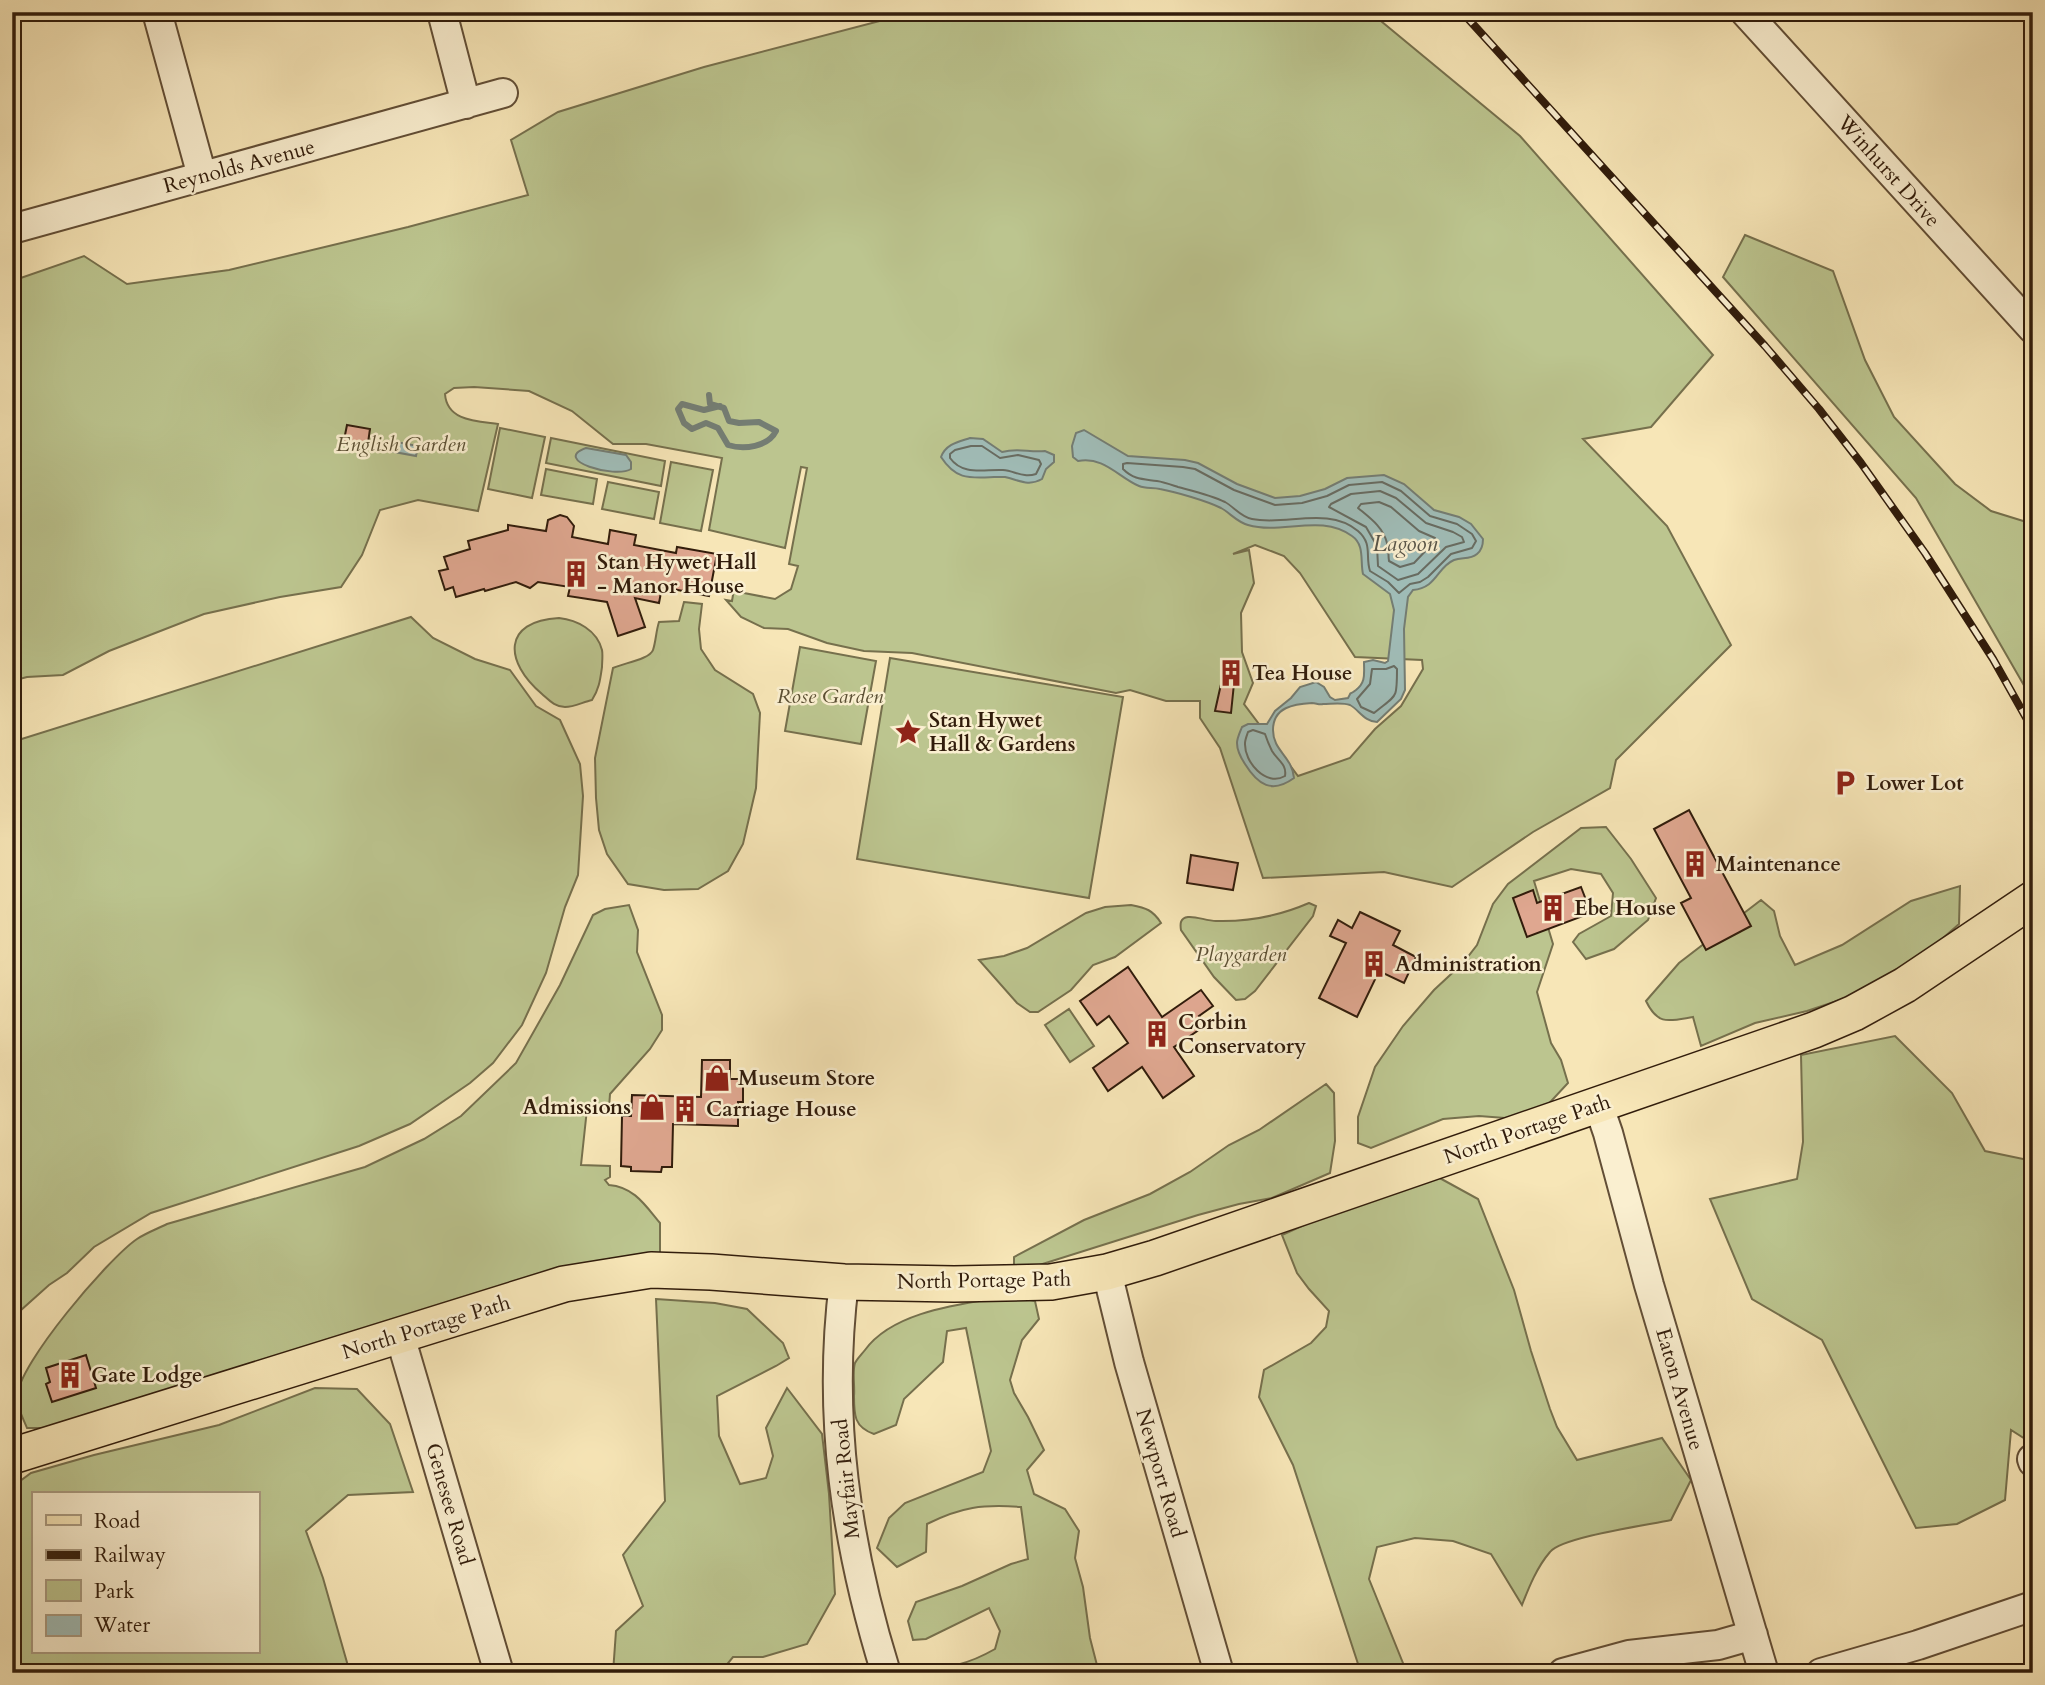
<svg xmlns="http://www.w3.org/2000/svg" width="2045" height="1685" viewBox="0 0 2045 1685" font-family="Cardo,serif">
  <style>
    .green { fill: #bcc58f; stroke: #76704d; stroke-width: 2; fill-rule: evenodd }
    .water { fill: #a0bdb8; stroke: #747d73; stroke-width: 2 }
    .lines { fill: none; stroke-linecap: round; stroke-linejoin: round }
    .shore { stroke: #686c62; stroke-width: 2 }
    .stream { stroke: #747d73; stroke-width: 6 }
    .building { fill: #dfa790; stroke: #311c0b; stroke-width: 2 }
    .minor-casing { stroke: #624e36; stroke-width: 32 }
    .major-casing { stroke: #311c0b; stroke-width: 38 }
    .minor { stroke: #faefd0; stroke-width: 28 }
    .major { stroke: #f7e6b7; stroke-width: 35 }
    .rail-casing { stroke: #311c0b; stroke-width: 8 }
    .rail { stroke: #faefd0; stroke-width: 5; stroke-dasharray: 16; stroke-linecap: butt }
    .labels { text-anchor: middle; stroke-width: 5; stroke-linejoin: round; paint-order: stroke }
    .street-label { font-size: 21px; fill: #311c0b; stroke: #faefd0 }
    .park-label { font-size: 21px; font-style: italic; fill: #5b4f33; stroke: #faefd0 }
    .poi-label { font-size: 21px; font-weight: bold; fill: #311c0b; stroke: #faefd0; text-anchor: start }
    .water-label { font-size: 23px; font-style: italic; fill: #585448; stroke: #faefd0 }
  </style>
  <rect width="100%" height="100%" fill="#f7e6b7"/>
  <filter id="stains"><feTurbulence type="fractalNoise" baseFrequency=".00286" numOctaves="4"/><feColorMatrix values="0 0 0 0 .2 0 0 0 0 .09 0 0 0 0 .02 0 0 0 .5 -.17"/></filter>
  <radialGradient id="worn" r=".72"><stop offset=".6" stop-color="#630" stop-opacity="0"/><stop offset="1" stop-color="#630" stop-opacity=".3"/></radialGradient>
  <!-- green -->
  <path class="green" d="M 914,12 L 1370,12 L 1520,136 L 1713,355 L 1651,427 L 1583,439 L 1667,526 L 1731,645 L 1616,760 L 1610,788 L 1533,832 L 1452,887 L 1384,872 L 1263,878 L 1220,748 L 1200,718 L 1200,701 L 1166,701 L 1130,690 L 1116,693 L 912,653 L 864,651 L 827,643 L 788,629 L 764,628 L 741,617 L 726,600 L 732,601 L 734,589 L 744,593 L 775,599 L 791,589 L 798,566 L 789,564 L 807,468 L 801,467 L 785,548 L 709,530 L 722,458 L 646,444 L 613,444 L 572,411 L 529,391 L 474,387 L 454,388 L 445,394 C 447,421 476,421 498,424 L 478,511 L 418,500 L 380,510 L 362,555 L 341,587 L 280,597 L 204,614 L 109,651 L 63,675 L 27,677 L 12,681 L 12,281 L 84,256 L 127,284 L 229,270 L 408,227 L 528,195 L 511,140 L 558,112 L 704,67 ZM 1255,545 L 1284,556 L 1300,573 L 1355,657 L 1422,660 L 1423,669 L 1401,706 L 1375,729 L 1350,758 L 1298,776 L 1244,704 L 1253,683 L 1242,652 L 1241,613 L 1254,583 L 1249,550 L 1233,554 Z
    M 1745,235 L 1833,271 L 1865,360 L 1894,417 L 1955,484 L 1991,511 L 2033,524 L 2033,701 L 1916,498 L 1723,277 Z
    M 500,428 L 545,437 L 532,498 L 488,489 Z
    M 551,438 L 665,461 L 661,486 L 546,463 Z
    M 671,462 L 713,470 L 701,531 L 660,523 Z
    M 546,469 L 597,479 L 593,504 L 541,495 Z
    M 608,482 L 659,492 L 654,519 L 602,509 Z
    M 684,602 L 702,604 L 699,629 L 701,649 L 715,670 L 753,694 L 760,713 L 756,788 L 743,844 L 728,871 L 698,889 L 664,890 L 628,884 L 607,854 L 599,830 L 596,798 L 595,758 L 613,668 C 624,663 650,659 653,650 C 656,641 656,631 659,622 L 679,621 Z
    M 411,617 L 433,638 L 475,659 L 510,670 L 536,706 L 560,720 L 580,764 L 583,796 L 578,875 L 565,907 L 546,973 L 522,1025 L 493,1063 L 470,1083 L 410,1124 L 359,1146 L 151,1213 L 94,1247 L 67,1273 L 49,1285 L 20,1311 L 12,1321 L 12,742 Z
    M 559,618 C 577,620 597,630 602,650 C 603,655 602,662 602,667 C 600,681 599,689 592,700 C 583,702 574,707 565,707 C 555,707 549,700 542,694 C 504,662 502,621 559,618 Z
    M 800,647 L 876,661 L 861,744 L 785,731 Z
    M 890,658 L 1123,697 L 1089,898 L 857,859 Z
    M 1606,827 L 1631,859 L 1656,898 L 1648,920 L 1614,949 L 1586,959 L 1573,942 L 1579,934 L 1611,916 L 1613,893 L 1601,874 L 1571,869 L 1534,881 L 1553,944 L 1537,992 L 1551,1043 L 1561,1060 L 1568,1083 L 1541,1112 L 1505,1118 L 1479,1116 L 1443,1119 L 1371,1148 L 1358,1143 L 1358,1117 L 1375,1067 L 1403,1026 L 1434,990 L 1463,963 L 1477,945 L 1493,904 L 1508,884 L 1581,828 Z
    M 1960,886 L 1959,924 L 1910,967 L 1846,998 L 1807,1011 L 1755,1023 L 1701,1046 L 1693,1017 C 1669,1021 1658,1026 1646,1001 L 1679,963 L 1761,900 L 1774,911 L 1780,936 L 1795,965 L 1842,945 L 1911,901 Z
    M 1309,903 L 1316,906 L 1313,916 L 1255,991 L 1245,999 L 1236,1000 L 1214,977 L 1181,930 C 1180,924 1180,918 1188,917 C 1196,916 1207,921 1216,921 C 1249,922 1279,916 1309,903 Z
    M 629,905 L 638,930 L 637,952 L 662,1015 L 662,1030 L 650,1049 L 610,1094 L 609,1108 L 587,1109 L 581,1165 L 610,1166 L 610,1177 L 605,1180 L 609,1185 C 634,1187 645,1205 660,1223 L 660,1254 L 44,1428 L 27,1428 C 23,1418 17,1408 17,1397 C 18,1364 109,1258 137,1239 C 146,1233 157,1229 167,1224 L 365,1167 L 424,1139 L 461,1116 L 516,1063 L 560,985 L 593,915 L 605,909 Z
    M 1131,905 C 1146,908 1153,910 1161,923 L 1115,957 L 1093,965 L 1071,990 L 1038,1012 L 1030,1012 L 1017,1003 L 979,960 L 1004,956 L 1027,948 L 1086,913 L 1105,907 Z
    M 1069,1009 L 1094,1046 L 1070,1062 L 1045,1025 Z
    M 1895,1036 L 1952,1093 L 1985,1151 L 2033,1161 L 2033,1444 L 2011,1430 L 2005,1500 L 1957,1524 L 1916,1528 L 1822,1340 L 1752,1299 L 1710,1199 L 1797,1179 L 1803,1142 L 1801,1055 Z
    M 1326,1084 L 1334,1093 L 1335,1141 L 1330,1173 L 1272,1198 L 1239,1204 L 1198,1215 L 1033,1267 L 1014,1268 L 1014,1257 L 1084,1220 L 1150,1194 L 1190,1172 L 1229,1145 L 1259,1130 Z
    M 1436,1176 L 1478,1199 L 1514,1290 L 1531,1351 L 1550,1409 L 1557,1427 L 1577,1460 L 1662,1438 L 1691,1480 L 1671,1520 C 1648,1525 1562,1537 1550,1552 C 1537,1567 1529,1587 1522,1605 L 1491,1554 L 1453,1541 L 1415,1538 L 1377,1547 L 1369,1579 L 1407,1673 L 1361,1673 L 1293,1465 L 1259,1397 L 1264,1370 L 1311,1343 L 1326,1327 L 1329,1311 L 1309,1289 L 1297,1273 L 1282,1235 L 1326,1215 Z
    M 1009,1296 L 1035,1301 L 1039,1319 L 1022,1340 L 1010,1380 L 1014,1393 L 1028,1417 L 1044,1450 L 1027,1470 L 1034,1494 L 1065,1509 L 1079,1531 L 1075,1558 L 1083,1587 L 1090,1638 L 1099,1673 L 918,1673 L 919,1670 C 951,1667 967,1665 995,1649 L 1000,1631 L 989,1608 L 926,1639 L 913,1640 L 908,1621 L 916,1602 L 962,1586 L 1011,1564 L 1028,1559 L 1021,1507 C 983,1504 961,1507 927,1524 L 926,1552 L 897,1567 L 877,1548 L 889,1518 L 905,1503 L 983,1472 L 991,1451 L 966,1328 L 947,1331 L 943,1362 L 904,1399 L 896,1425 L 874,1434 C 854,1427 854,1415 854,1396 C 855,1386 852,1372 855,1363 C 857,1359 862,1354 865,1350 C 894,1310 964,1304 1009,1296 Z
    M 656,1299 L 715,1303 L 747,1309 L 783,1343 L 789,1358 L 776,1366 L 717,1396 L 719,1436 L 740,1484 L 766,1478 L 773,1456 L 766,1428 L 787,1388 L 822,1434 L 829,1494 L 835,1594 L 807,1644 L 763,1657 L 733,1657 L 720,1673 L 613,1673 L 616,1631 L 643,1606 L 623,1555 L 665,1501 Z
    M 315,1388 L 357,1389 L 390,1424 L 413,1492 L 348,1495 L 306,1531 L 323,1578 L 350,1673 L 12,1673 L 12,1487 L 31,1473 L 94,1455 L 219,1425 ZM 33,1494 L 257,1494 L 257,1652 L 33,1652 Z"/>
  <!-- water -->
  <path class="water" d="M 1084,430 L 1128,456 L 1185,460 L 1198,463 L 1237,484 L 1275,498 L 1300,496 L 1325,489 L 1347,478 L 1384,475 L 1404,484 L 1434,510 L 1459,517 L 1471,524 L 1483,539 C 1483,545 1482,550 1477,554 C 1470,560 1462,557 1454,560 C 1437,567 1437,588 1413,590 L 1408,597 L 1404,629 L 1405,690 L 1401,699 L 1377,722 C 1365,722 1359,710 1350,705 C 1342,702 1331,704 1323,704 C 1319,705 1316,703 1312,703 C 1294,704 1273,707 1273,730 C 1273,751 1292,756 1294,778 C 1272,794 1258,785 1245,764 C 1241,758 1237,750 1237,743 C 1237,738 1240,732 1242,727 L 1248,724 L 1267,724 L 1275,711 L 1291,698 L 1300,687 L 1316,682 L 1324,687 L 1330,697 L 1335,700 L 1348,698 C 1353,689 1347,697 1356,690 C 1366,682 1364,674 1364,662 L 1373,660 L 1385,663 L 1388,661 L 1394,610 L 1390,594 L 1363,574 C 1360,561 1365,545 1352,536 C 1321,513 1282,535 1248,525 C 1237,522 1230,513 1221,508 C 1207,501 1176,492 1160,489 C 1153,487 1146,489 1139,486 C 1118,477 1104,456 1078,461 L 1073,457 L 1072,446 L 1076,433 Z
    M 970,438 L 983,439 L 1002,452 C 1019,447 1029,453 1045,451 L 1054,455 L 1054,462 L 1046,469 L 1042,479 C 1028,487 1019,480 1005,477 C 1004,477 995,477 994,477 C 969,478 956,480 941,457 C 946,444 958,442 970,438 Z
    M 391,441 L 418,446 L 416,456 L 389,451 L 386,447 L 388,442 Z
    M 586,448 L 626,455 L 631,462 L 631,469 C 615,479 551,460 586,448 Z"/>
  <g class="lines">
    <!-- shore -->
    <path class="shore" d="M 971,446 L 982,446 L 1000,458 L 1018,455 L 1039,460 L 1041,464 L 1036,474 C 1023,478 1015,471 1003,470 C 984,469 963,476 950,458 L 950,454 L 955,450 Z
      M 1127,463 L 1183,467 L 1195,469 L 1234,490 L 1275,505 L 1302,503 L 1327,496 L 1349,485 L 1382,482 L 1401,491 L 1430,516 L 1457,524 L 1472,534 L 1476,541 L 1472,548 L 1451,554 L 1428,577 L 1420,582 L 1410,584 L 1399,593 L 1388,582 L 1370,571 C 1365,556 1373,544 1358,531 C 1328,506 1286,526 1252,519 C 1241,517 1234,507 1225,502 C 1211,495 1193,491 1178,487 C 1172,485 1164,482 1157,481 C 1143,479 1134,480 1123,469 L 1123,464 Z
      M 1380,491 L 1396,498 L 1426,523 L 1453,532 L 1462,537 L 1464,542 L 1446,547 L 1418,574 L 1398,580 L 1378,566 L 1377,546 L 1366,527 L 1329,507 L 1331,504 L 1351,494 Z
      M 1379,502 L 1391,507 L 1419,531 L 1435,538 L 1434,542 L 1414,563 L 1400,567 L 1389,561 C 1388,555 1389,549 1387,543 C 1383,527 1370,518 1358,508 L 1361,504 Z
      M 1394,666 L 1397,669 C 1397,700 1397,694 1374,713 L 1361,707 L 1357,699 L 1370,684 L 1372,669 L 1386,669 Z
      M 1253,730 L 1265,734 C 1267,740 1269,745 1272,751 C 1278,761 1287,764 1285,776 C 1266,787 1244,762 1245,743 C 1245,740 1247,735 1248,732 Z"/>
    <!-- stream -->
    <path class="stream" d="M 709,395 L 710,404 L 724,408 L 729,421 L 739,423 L 759,422 L 776,431 C 768,447 744,450 728,445 L 718,428 L 706,423 L 692,429 L 684,423 L 678,409 L 682,404 L 704,410 L 720,406"/>
  </g>
  <!-- building -->
  <path class="building" d="M 347,425 L 370,429 L 367,450 L 343,445 Z
    M 560,515 L 567,517 L 574,526 L 572,537 L 608,544 L 610,530 L 636,535 L 634,545 L 676,553 L 677,547 L 717,554 L 709,596 L 662,587 L 659,603 L 635,598 L 645,627 L 618,636 L 607,602 L 568,596 L 570,587 L 538,582 L 530,588 L 516,582 L 485,591 L 484,589 L 456,597 L 453,587 L 445,590 L 439,571 L 448,569 L 444,557 L 470,549 L 468,541 L 508,530 L 508,525 L 546,531 L 548,520 Z
    M 1226,662 L 1236,664 L 1231,713 L 1215,711 Z
    M 1689,810 L 1751,926 L 1706,950 L 1681,903 L 1691,898 L 1654,829 Z
    M 1191,855 L 1238,863 L 1233,890 L 1187,883 Z
    M 1581,887 L 1591,913 L 1527,937 L 1513,898 L 1533,890 L 1537,903 Z
    M 1360,912 L 1400,931 L 1393,945 L 1416,957 L 1404,983 L 1379,971 L 1357,1017 L 1319,998 L 1346,943 L 1330,936 L 1338,920 L 1352,928 Z
    M 1128,967 L 1162,1017 L 1201,990 L 1213,1006 L 1199,1016 L 1206,1025 L 1174,1047 L 1194,1076 L 1163,1098 L 1142,1067 L 1108,1091 L 1093,1068 L 1128,1043 L 1109,1016 L 1097,1025 L 1080,1001 Z
    M 702,1060 L 730,1060 L 730,1079 L 743,1079 L 743,1102 L 738,1102 L 738,1126 L 673,1124 L 672,1167 L 662,1167 L 661,1172 L 631,1171 L 631,1167 L 621,1166 L 622,1116 L 631,1116 L 632,1095 L 701,1097 Z
    M 86,1355 L 96,1388 L 52,1402 L 46,1384 L 50,1382 L 46,1368 Z"/>
  <g class="lines">
    <defs>
      <path id="minor" d="M 157,12 L 202,176
        M 442,12 L 466,104
        M 1745,12 L 2033,329
        M 12,229 L 503,93
        M 1598,1104 L 1608,1133 L 1649,1285 L 1764,1673
        M 1107,1272 L 1129,1362 L 1219,1673
        M 844,1282 C 827,1417 846,1544 886,1673
        M 400,1336 L 499,1673
        M 2032,1459 L 2033,1462
        M 1563,1673 L 1629,1655 L 1718,1645 L 1753,1635
        M 1821,1673 L 1918,1645 L 2033,1606"/>
      <path id="major" d="M 12,1456 L 564,1284 L 651,1270 L 711,1272 L 844,1282 L 954,1284 L 1051,1282 L 1107,1272 L 1155,1258 L 1814,1030 L 1854,1013 L 1905,985 L 2033,899"/>
    </defs>
    <!-- minor casing -->
    <use href="#minor" class="minor-casing"/>
    <!-- major casing -->
    <use href="#major" class="major-casing"/>
    <!-- minor -->
    <use href="#minor" class="minor"/>
    <!-- major -->
    <use href="#major" class="major"/>
    <defs>
      <path id="rail" d="M 1462,12 L 1765,346 L 1819,409 L 1861,463 L 1925,553 L 1993,659 L 2033,730"/>
    </defs>
    <!-- rail casing -->
    <use href="#rail" class="rail-casing"/>
    <!-- rail -->
    <use href="#rail" class="rail"/>
  </g>
  <!-- icons -->
  <defs>
    <symbol id="building-bare" viewBox="-9 -9 18 18"><path d="M-4-6H4V6H1V3H-1V6H-4ZM-2.5-4.3h1.7v1.8h-1.7ZM.8-4.3h1.7v1.8H.8ZM-2.5-1h1.7V.8h-1.7ZM.8-1h1.7V.8H.8Z" fill="#8f2418" stroke="#faefd0" stroke-width="2.5" paint-order="stroke"/></symbol>
    <symbol id="sight-bare" viewBox="-9 -9 18 18"><path d="M0-6L1.8-2.2L6-1.7L2.9 1.2L3.7 5.4L0 3.3L-3.7 5.4L-2.9 1.2L-6-1.7L-1.8-2.2Z" fill="#8f2418" stroke="#faefd0" stroke-width="2.5" paint-order="stroke"/></symbol>
    <symbol id="parking-bare" viewBox="-9 -9 18 18"><path d="M-3.5-5.5H1a3.5 3.5 0 0 1 0 7H-1V5.5H-3.5ZM-1-3.4V-.6H.8a1.4 1.4 0 0 0 0-2.8Z" fill="#8f2418" stroke="#faefd0" stroke-width="2.5" paint-order="stroke"/></symbol>
    <symbol id="shop-bare" viewBox="-9 -9 18 18"><path d="M-5-2.5h2.3a2.7 3.5 0 0 1 5.4 0H5L5.5 6h-11ZM-1.5-2.5h3a1.5 2.3 0 0 0-3 0Z" fill="#8f2418" stroke="#faefd0" stroke-width="2.5" paint-order="stroke"/></symbol>
  </defs>
  <g fill-rule="evenodd">
    <use href="#building-bare" x="557" y="555" width="38" height="38"/>
    <use href="#building-bare" x="1212" y="654" width="38" height="38"/>
    <use href="#sight-bare" x="889" y="713" width="38" height="38"/>
    <use href="#parking-bare" x="1826" y="764" width="38" height="38"/>
    <use href="#building-bare" x="1676" y="845" width="38" height="38"/>
    <use href="#building-bare" x="1534" y="889" width="38" height="38"/>
    <use href="#building-bare" x="1355" y="945" width="38" height="38"/>
    <use href="#building-bare" x="1138" y="1015" width="38" height="38"/>
    <use href="#shop-bare" x="698" y="1059" width="38" height="38"/>
    <use href="#shop-bare" x="633" y="1088" width="38" height="38"/>
    <use href="#building-bare" x="666" y="1090" width="38" height="38"/>
    <use href="#building-bare" x="51" y="1356" width="38" height="38"/>
  </g>
  <g class="labels">
    <!-- street labels -->
    <g class="street-label">
      <text transform="translate(239 166) rotate(-15)" y="7">Reynolds Avenue</text>
      <text transform="translate(1889 171) rotate(48)" y="7">Winhurst Drive</text>
      <text transform="translate(1527 1129) rotate(-19)" y="7">North Portage Path</text>
      <text transform="translate(984 1280) rotate(-1)" y="7">North Portage Path</text>
      <text transform="translate(426 1327) rotate(-17)" y="7">North Portage Path</text>
      <text transform="translate(1680 1389) rotate(74)" y="7">Eaton Avenue</text>
      <text transform="translate(1161 1473) rotate(74)" y="7">Newport Road</text>
      <text transform="translate(846 1479) rotate(-96)" y="7">Mayfair Road</text>
      <text transform="translate(450 1504) rotate(74)" y="7">Genesee Road</text>
    </g>
    <!-- park labels -->
    <g class="park-label">
      <text x="401" y="451">English Garden</text>
      <text x="830" y="703">Rose Garden</text>
      <text x="1241" y="961">Playgarden</text>
    </g>
    <!-- poi labels -->
    <g class="poi-label">
      <text x="597" y="569">Stan Hywet Hall<tspan x="597" dy="24">- Manor House</tspan></text>
      <text x="1252" y="680">Tea House</text>
      <text x="929" y="727">Stan Hywet<tspan x="929" dy="24">Hall &amp; Gardens</tspan></text>
      <text x="1866" y="790">Lower Lot</text>
      <text x="1716" y="871">Maintenance</text>
      <text x="1574" y="915">Ebe House</text>
      <text x="1395" y="971">Administration</text>
      <text x="1178" y="1029">Corbin<tspan x="1178" dy="24">Conservatory</tspan></text>
      <text x="738" y="1085">Museum Store</text>
      <text x="631" y="1114" text-anchor="end">Admissions</text>
      <text x="706" y="1116">Carriage House</text>
      <text x="91" y="1382">Gate Lodge</text>
    </g>
    <!-- water labels -->
    <g class="water-label">
      <text x="1405" y="551">Lagoon</text>
    </g>
  </g>
  <!-- margin -->
  <rect width="2045" height="1685" fill="none" stroke="#f7e6b7" stroke-width="42"/>
  <rect x="14" y="14" width="2017" height="1657" fill="none" stroke="#311c0b" stroke-width="3.5"/>
  <rect x="21" y="21" width="2003" height="1643" fill="none" stroke="#311c0b" stroke-width="2"/>
  <!-- legend -->
  <rect x="32" y="1492" width="228" height="161" fill="#faefd0" stroke="#aa9b81" stroke-width="2"/>
  <rect x="46" y="1515" width="35" height="10" fill="#f7e6b7" stroke="#aa9b81" stroke-width="2"/>
  <text x="94" y="1528" font-size="21" fill="#311c0b">Road</text>
  <rect x="46" y="1550" width="35" height="10" fill="#311c0b" stroke="#aa9b81" stroke-width="2"/>
  <text x="94" y="1562" font-size="21" fill="#311c0b">Railway</text>
  <rect x="46" y="1580" width="35" height="21" fill="#bcc58f" stroke="#aa9b81" stroke-width="2"/>
  <text x="94" y="1598" font-size="21" fill="#311c0b">Park</text>
  <rect x="46" y="1615" width="35" height="21" fill="#a0bdb8" stroke="#aa9b81" stroke-width="2"/>
  <text x="94" y="1632" font-size="21" fill="#311c0b">Water</text>
  <rect width="100%" height="100%" filter="url(#stains)"/>
  <rect width="100%" height="100%" fill="url(#worn)"/>
</svg>
